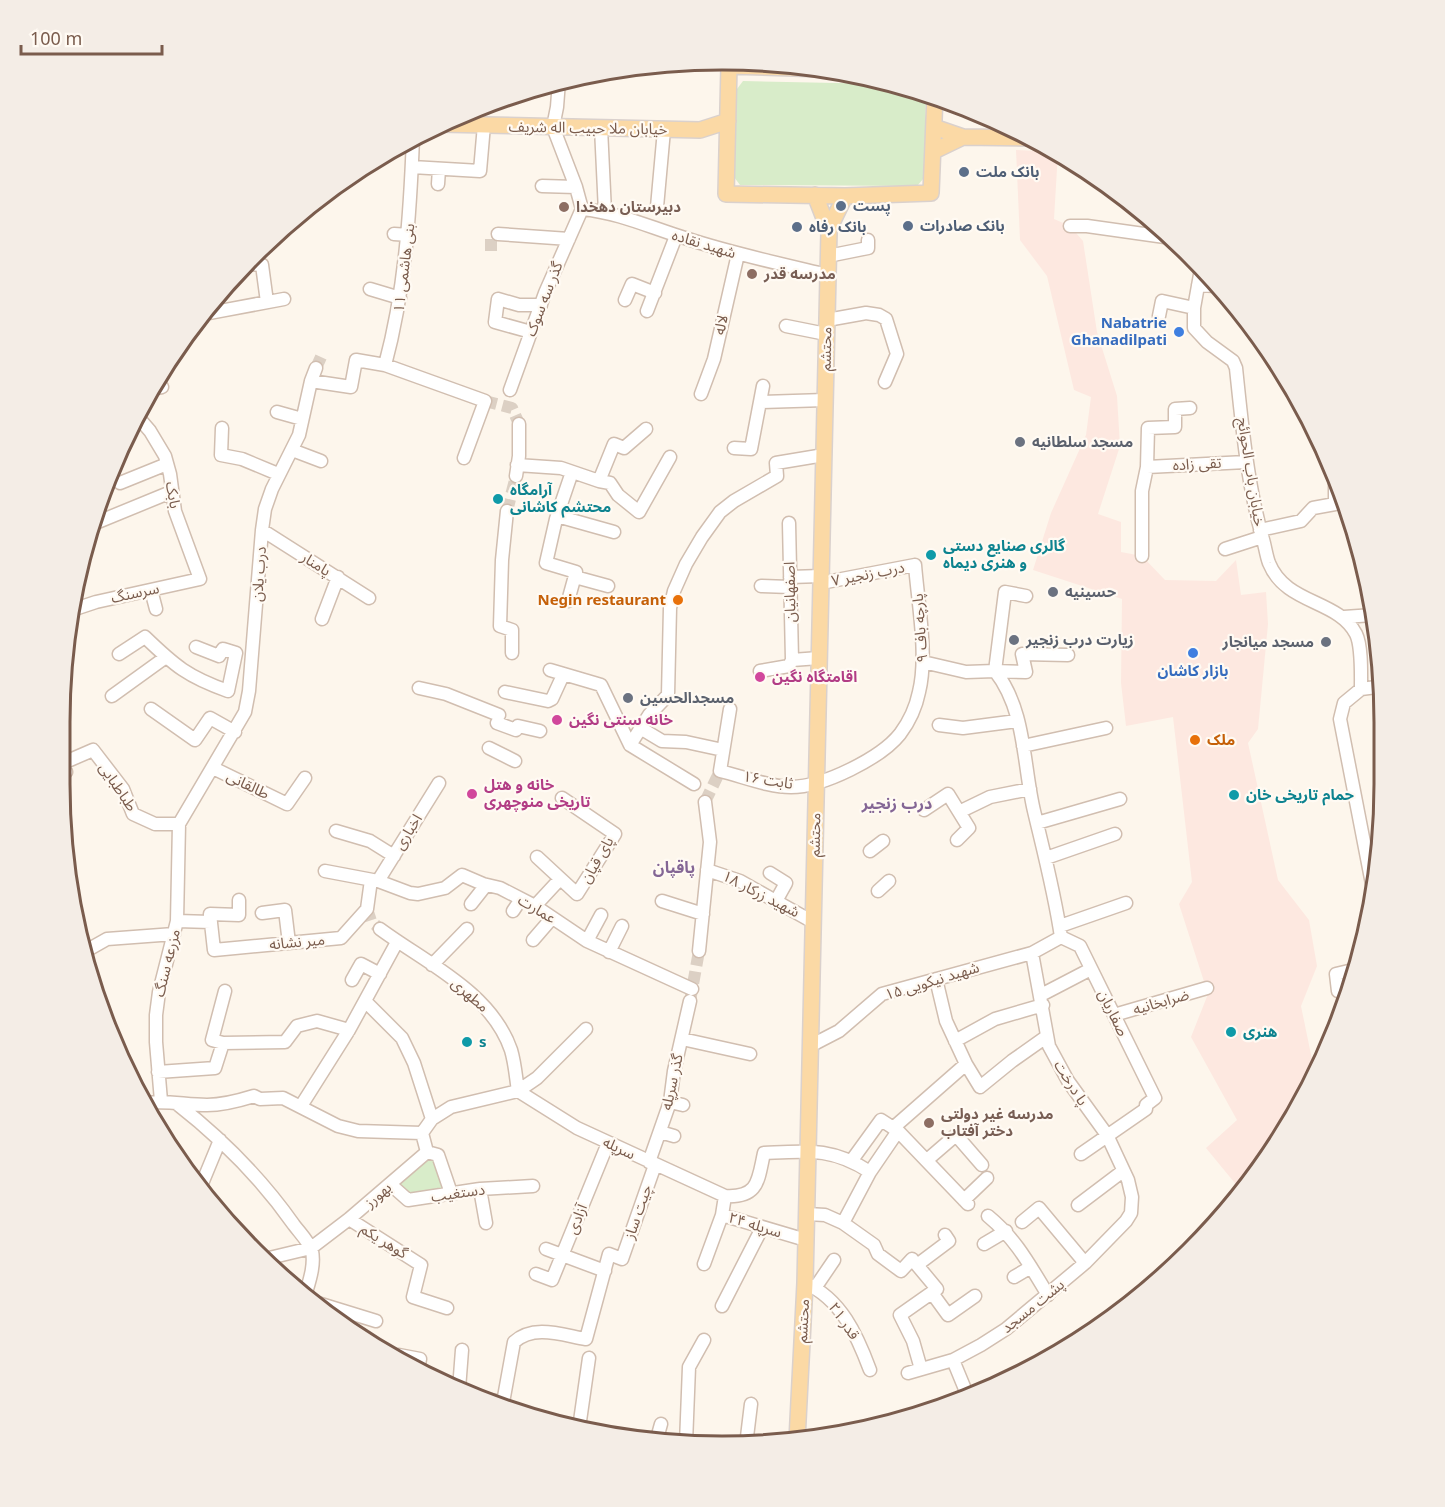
<svg xmlns="http://www.w3.org/2000/svg" width="1445" height="1507" viewBox="0 0 1445 1507" font-family="'Noto Sans','Noto Sans Arabic',sans-serif">
  <style>
    .commercial { fill: #fde8e0 }
    .green { fill: #d8ecc9 }
    .lines { fill: none; stroke-linecap: round; stroke-linejoin: round }
    .minor-tunnel { stroke: #dcd0c4; stroke-width: 12; stroke-dasharray: 12 6; stroke-linecap: butt }
    .minor-casing { stroke: #d1beb0; stroke-width: 15 }
    .major-casing { stroke: #dad1cd; stroke-width: 18 }
    .minor { stroke: #fff; stroke-width: 12 }
    .major { stroke: #fbd9a5; stroke-width: 15 }
    .service-dot { fill: #5c6f8a; stroke: #fffaf3; stroke-width: 2 }
    .education-dot { fill: #8d6e63; stroke: #fffaf3; stroke-width: 2 }
    .shop-dot { fill: #3f7fe0; stroke: #fffaf3; stroke-width: 2 }
    .worship-dot { fill: #6b7280; stroke: #fffaf3; stroke-width: 2 }
    .culture-dot { fill: #0f9aa8; stroke: #fffaf3; stroke-width: 2 }
    .food-dot { fill: #e8710a; stroke: #fffaf3; stroke-width: 2 }
    .hotel-dot { fill: #d1479c; stroke: #fffaf3; stroke-width: 2 }
    .labels { text-anchor: middle; stroke-width: 4.5; stroke-linejoin: round; paint-order: stroke }
    .street-label { font-size: 15px; fill: #7a5c4d; stroke: #fffaf3 }
    .service-label { font-size: 15px; font-weight: bold; fill: #4e5e75; stroke: #fffaf3; text-anchor: start }
    .education-label { font-size: 15px; font-weight: bold; fill: #785e54; stroke: #fffaf3; text-anchor: start }
    .shop-label { font-size: 15px; font-weight: bold; fill: #366cbe; stroke: #fffaf3; text-anchor: end }
    .worship-label { font-size: 15px; font-weight: bold; fill: #5b616d; stroke: #fffaf3; text-anchor: start }
    .culture-label { font-size: 15px; font-weight: bold; fill: #0d838f; stroke: #fffaf3; text-anchor: start }
    .food-label { font-size: 15px; font-weight: bold; fill: #c56008; stroke: #fffaf3; text-anchor: end }
    .hotel-label { font-size: 15px; font-weight: bold; fill: #b23c85; stroke: #fffaf3; text-anchor: start }
    .neighbourhood-label { font-size: 16px; font-weight: bold; fill: #846695; stroke: #fffaf3 }
    .rim { fill: none; stroke: #7a5c4d; stroke-width: 3 }
  </style>
  <rect width="100%" height="100%" fill="#fdf6ec"/>
  <!-- commercial -->
  <path class="commercial" d="M 1016,150 L 1058,152 L 1054,219 L 1070,226 L 1083,241 L 1097,332 L 1117,396 L 1120,446 L 1098,514 L 1121,522 L 1121,552 L 1142,556 L 1165,580 L 1216,581 L 1236,560 L 1241,595 L 1266,592 L 1268,624 L 1258,729 L 1248,743 L 1278,880 L 1309,920 L 1317,966 L 1301,1006 L 1316,1079 L 1243,1193 L 1206,1148 L 1237,1120 L 1191,1037 L 1208,994 L 1179,904 L 1192,882 L 1173,717 L 1126,726 L 1121,683 L 1122,599 L 1033,570 L 1051,513 L 1086,435 L 1091,397 L 1074,390 L 1047,276 L 1020,240 Z"/>
  <!-- green -->
  <path class="green" d="M 743,81 L 886,84 L 926,93 L 924,178 L 917,186 L 740,185 L 734,177 L 737,89 Z
    M 427,1152 L 438,1155 L 451,1193 L 408,1200 L 391,1184 Z"/>
  <g class="lines">
    <!-- minor-tunnel -->
    <path class="minor-tunnel" d="M 485,245 L 498,245 L 498,234
      M 316,368 L 321,357
      M 485,401 L 512,408 L 519,424
      M 507,511 L 516,476
      M 705,802 L 720,771
      M 367,909 L 371,921 L 380,929
      M 690,1001 L 699,951"/>
    <defs>
      <path id="minor" d="M 559,81 L 557,107 L 553,127 L 576,187 L 582,209
        M 601,128 L 605,212
        M 412,167 L 480,171 L 484,125
        M 438,184 L 439,169
        M 542,186 L 576,187
        M 657,207 L 664,130
        M 582,209 C 621,213 651,228 688,239 C 734,254 781,264 828,275
        M 1070,226 L 1087,226 L 1172,238
        M 394,234 L 409,235
        M 498,234 L 569,239
        M 828,256 L 868,248 L 868,240
        M 247,264 L 262,265 L 267,302
        M 1201,269 L 1194,308 L 1194,328 L 1207,342 L 1233,361 L 1236,368 C 1242,425 1247,481 1262,536 C 1265,545 1266,555 1269,563 C 1286,605 1338,599 1356,634 C 1362,646 1361,674 1361,689 L 1344,703 L 1340,719 L 1373,889
        M 1198,285 L 1217,286
        M 370,289 L 400,298
        M 625,300 L 632,284 L 655,293
        M 647,311 L 676,236
        M 204,314 L 284,299
        M 1159,316 L 1162,301 L 1194,308
        M 827,320 L 866,313 L 879,315 L 886,319 L 897,354 L 885,382
        M 786,326 L 826,334
        M 531,332 L 495,322 L 498,299 L 519,305 L 541,305
        M 385,365 L 485,401 L 464,458
        M 311,381 L 316,368
        M 150,389 L 162,387
        M 510,390 L 545,293 L 582,209
        M 701,394 L 714,359 L 738,254
        M 761,402 L 825,400
        M 277,412 L 302,419
        M 222,428 L 221,455 L 242,459 L 278,474
        M 734,448 L 751,449 L 763,386
        M 292,450 L 321,461
        M 517,465 L 561,468 L 599,481 L 614,444 L 624,448 L 646,429
        M 1147,467 L 1246,462
        M 516,476 L 519,456 L 519,424
        M 599,481 L 610,483 L 618,495 L 639,512 L 670,457
        M 120,483 L 167,464
        M 507,511 L 502,560 L 500,626 L 512,630 L 512,653
        M 557,516 L 614,532
        M 789,523 L 792,660
        M 93,524 L 171,492
        M 262,530 L 369,598
        M 1260,530 L 1301,521 L 1313,508 L 1335,504 L 1335,478
        M 1225,549 L 1262,537
        M 1142,556 L 1142,491 L 1147,467 L 1148,428 L 1175,427 L 1175,409 L 1190,408
        M 575,577 L 608,586
        M 790,577 L 821,576
        M 761,586 L 790,587
        M 151,590 L 156,609
        M 1026,596 L 1005,592 L 995,671 L 1026,672 L 1022,654 L 1068,655
        M 568,601 L 576,572 L 546,563 L 556,519 L 572,472
        M 72,610 L 96,602 L 200,579 L 175,511 L 170,474 L 165,456 L 150,431 L 137,416
        M 1344,617 L 1373,615
        M 322,619 L 338,577
        M 119,654 L 145,637 C 175,666 188,677 228,691 L 236,653 L 223,649 L 219,656 L 196,647
        M 550,670 L 601,685 L 630,745
        M 760,671 L 789,666 L 792,660 L 819,658
        M 419,688 L 446,694 L 499,715
        M 1361,689 L 1384,686
        M 505,692 L 548,701 L 552,699 L 563,675
        M 112,696 L 166,657
        M 151,709 L 195,740 L 210,718 L 235,732
        M 730,709 L 720,771 C 742,776 768,787 791,787 C 823,787 881,758 900,734 C 909,722 916,707 919,692 C 928,656 918,603 915,565 L 821,583
        M 497,723 L 516,730 L 518,726 L 540,731
        M 939,725 L 963,728 L 1017,721
        M 642,729 L 662,741 L 686,742 L 723,750
        M 1023,746 L 1106,728
        M 489,748 L 515,761
        M 213,768 L 287,804 L 305,778
        M 66,772 L 63,763 L 93,750 L 123,789 L 133,814 L 155,824 L 179,824
        M 694,784 L 630,745 L 649,715 L 668,695 L 670,608 L 674,591 L 686,564 L 702,537 L 720,512 L 734,501 L 777,476 L 776,463 L 824,455
        M 924,810 L 948,794 L 969,828 L 957,840
        M 959,812 L 990,797 L 1030,789
        M 1037,823 L 1120,799
        M 336,831 L 370,841 L 394,856
        M 870,851 L 883,841
        M 537,857 L 577,894 L 615,834 L 562,798
        M 1046,858 L 1115,834
        M 707,870 L 740,881 L 813,922
        M 325,871 L 378,881 L 410,893 L 418,894 L 445,888 L 462,875 L 483,884 L 500,888 L 535,906 L 587,941 L 692,989
        M 770,873 L 786,883 L 776,901
        M 378,881 L 439,783
        M 878,891 L 889,881
        M 239,900 L 239,915 L 210,914 L 214,950 L 341,938 L 367,909 L 371,880
        M 662,901 L 703,914
        M 471,904 L 486,885
        M 535,906 L 560,879
        M 513,911 L 521,899
        M 262,913 L 285,910 L 289,943
        M 177,921 L 211,922
        M 1060,926 L 1126,903
        M 380,929 C 426,963 491,992 511,1050 C 515,1063 516,1078 518,1091
        M 1061,937 L 1080,946 L 1155,1098 L 1146,1105 L 1146,1109 L 1081,1154
        M 533,940 L 552,918
        M 587,941 L 601,915
        M 699,951 L 710,842 L 705,802
        M 84,952 L 107,939 L 174,934
        M 609,952 L 622,926
        M 432,965 L 467,929
        M 936,979 L 946,1021 L 966,1064 L 980,1087 L 1012,1061 L 1046,1037
        M 352,980 L 361,964 L 380,974
        M 1338,991 L 1336,974 L 1357,969
        M 1041,995 L 1091,969
        M 365,1001 L 402,1038 L 414,1063 L 432,1119
        M 1114,1015 L 1207,988
        M 682,1039 L 750,1054
        M 955,1041 L 995,1019 L 1043,1005
        M 223,1043 L 212,1040 L 225,991
        M 810,1046 L 839,1031 L 882,994 L 1032,953 L 1061,937 C 1055,895 1044,853 1034,811 C 1023,765 1026,710 995,671 L 966,672 L 923,662
        M 158,1072 L 215,1068 L 223,1043 L 285,1042 L 297,1026 L 317,1021 L 349,1030
        M 518,1091 L 577,1128 L 725,1196 C 759,1198 758,1180 764,1153 C 806,1151 832,1147 870,1172
        M 161,1101 L 156,1042 L 156,1015 L 159,992 L 177,921 L 179,824 L 245,712 L 249,691 L 262,530 L 265,509 L 272,489 L 299,435 L 311,381 L 351,387 L 356,360 L 385,365 C 405,291 410,215 413,138
        M 670,1102 L 683,1105
        M 145,1103 C 166,1100 186,1105 207,1105 C 223,1105 238,1101 254,1096 L 260,1099 L 283,1098 L 338,1126 L 358,1131 L 422,1133
        M 176,1103 C 221,1138 261,1178 294,1225 C 300,1233 309,1242 312,1251 C 315,1266 309,1282 305,1296
        M 301,1106 L 349,1030 L 397,942
        M 893,1128 L 966,1064
        M 660,1132 L 674,1136
        M 422,1133 L 432,1119 L 451,1107 L 518,1091 L 537,1078 L 586,1029
        M 427,1152 L 438,1155 L 451,1193
        M 852,1160 L 881,1120 L 898,1131 L 968,1204
        M 927,1160 L 956,1135 L 982,1165
        M 649,1162 L 670,1102 L 674,1071 L 690,1001
        M 390,1184 L 408,1200 L 480,1189 L 533,1186
        M 201,1186 L 220,1140
        M 480,1189 L 486,1223
        M 725,1196 L 722,1215 L 806,1240
        M 964,1200 L 987,1178
        M 1078,1205 L 1123,1171
        M 807,1214 L 825,1215 L 843,1223 L 874,1245 L 878,1254 L 901,1271 L 912,1259 L 937,1289 L 900,1315 L 913,1341 L 921,1369
        M 988,1216 C 1016,1239 1029,1264 1048,1295
        M 349,1219 L 421,1265 L 413,1297 L 447,1308
        M 1022,1222 L 1039,1208 L 1085,1263
        M 843,1223 L 870,1172 L 898,1131
        M 984,1244 L 1006,1231
        M 546,1249 L 605,1271
        M 265,1259 L 311,1248 L 349,1219 L 427,1152 L 422,1133
        M 704,1264 L 722,1215
        M 917,1265 L 949,1241 L 945,1235
        M 536,1274 L 552,1280 L 608,1143
        M 1014,1277 L 1031,1267
        M 805,1283 C 841,1299 857,1335 870,1370
        M 815,1288 L 834,1260
        M 932,1293 L 948,1315 L 975,1296
        M 311,1301 L 376,1321
        M 722,1306 L 762,1228
        M 399,1355 L 420,1359 L 418,1370
        M 953,1360 L 967,1394
        M 908,1373 L 953,1360 L 981,1345 L 1006,1329 L 1085,1263 L 1126,1221 L 1131,1213 L 1132,1197 L 1128,1180 L 1107,1135 L 1068,1081 L 1049,1046 L 1032,953
        M 459,1389 L 462,1350
        M 478,1398 L 502,1402
        M 502,1408 L 514,1342 C 534,1324 562,1335 586,1339 L 609,1254 L 622,1259 L 655,1165
        M 875,1427 L 903,1421
        M 579,1428 L 589,1358
        M 656,1442 L 661,1424
        M 686,1443 L 689,1367 L 704,1340
        M 746,1445 L 751,1404"/>
      <path id="major" d="M 824,69 L 729,66 L 726,194 L 845,196 L 931,193 L 935,95
        M 441,124 L 700,130 L 728,121
        M 934,127 L 963,137 L 1030,138
        M 934,151 L 963,137
        M 829,229 L 845,196
        M 797,1440 L 805,1283 L 829,231 L 815,195"/>
    </defs>
    <!-- minor casing -->
    <use href="#minor" class="minor-casing"/>
    <!-- major casing -->
    <use href="#major" class="major-casing"/>
    <!-- minor -->
    <use href="#minor" class="minor"/>
    <!-- major -->
    <use href="#major" class="major"/>
  </g>
  <!-- markers -->
  <g class="service-dot">
    <circle cx="964" cy="172" r="6"/>
    <circle cx="841" cy="206" r="6"/>
    <circle cx="908" cy="226" r="6"/>
    <circle cx="797" cy="227" r="6"/>
  </g>
  <g class="education-dot">
    <circle cx="564" cy="207" r="6"/>
    <circle cx="752" cy="274" r="6"/>
    <circle cx="929" cy="1123" r="6"/>
  </g>
  <g class="shop-dot">
    <circle cx="1179" cy="332" r="6"/>
    <circle cx="1193" cy="653" r="6"/>
  </g>
  <g class="worship-dot">
    <circle cx="1020" cy="442" r="6"/>
    <circle cx="1053" cy="592" r="6"/>
    <circle cx="1014" cy="640" r="6"/>
    <circle cx="1326" cy="642" r="6"/>
    <circle cx="628" cy="698" r="6"/>
  </g>
  <g class="culture-dot">
    <circle cx="498" cy="499" r="6"/>
    <circle cx="931" cy="555" r="6"/>
    <circle cx="1234" cy="795" r="6"/>
    <circle cx="1231" cy="1032" r="6"/>
    <circle cx="467" cy="1042" r="6"/>
  </g>
  <g class="food-dot">
    <circle cx="678" cy="600" r="6"/>
    <circle cx="1195" cy="740" r="6"/>
  </g>
  <g class="hotel-dot">
    <circle cx="760" cy="677" r="6"/>
    <circle cx="557" cy="720" r="6"/>
    <circle cx="472" cy="794" r="6"/>
  </g>
  <g class="labels">
    <!-- street labels -->
    <g class="street-label">
      <text transform="translate(588 128) rotate(1)" y="5">خیابان ملا حبیب اله شریف</text>
      <text transform="translate(704 244) rotate(17)" y="5">شهید نقاده</text>
      <text transform="translate(404 268) rotate(-83)" y="5">بنی هاشمی ۱۱</text>
      <text transform="translate(544 299) rotate(-69)" y="5">گذر سه سوک</text>
      <text transform="translate(721 325) rotate(-77)" y="5">لاله</text>
      <text transform="translate(826 349) rotate(-89)" y="5">محتشم</text>
      <text transform="translate(1197 464) rotate(-3)" y="5">تقی زاده</text>
      <text transform="translate(1251 472) rotate(81)" y="5">خیابان باب الحوائج</text>
      <text transform="translate(173 495) rotate(80)" y="5">بابک</text>
      <text transform="translate(316 564) rotate(32)" y="5">پامنار</text>
      <text transform="translate(259 574) rotate(-86)" y="5">درب یلان</text>
      <text transform="translate(868 574) rotate(-11)" y="5">درب زنجیر ۷</text>
      <text transform="translate(790 592) rotate(-91)" y="5">اصفهانیان</text>
      <text transform="translate(135 593) rotate(-12)" y="5">سرسنگ</text>
      <text transform="translate(920 628) rotate(-94)" y="5">پارچه باف ۹</text>
      <text transform="translate(768 780) rotate(9)" y="5">ثابت ۱۶</text>
      <text transform="translate(248 785) rotate(26)" y="5">طالقانی</text>
      <text transform="translate(118 787) rotate(56)" y="5">طباطبایی</text>
      <text transform="translate(408 832) rotate(-58)" y="5">اخباری</text>
      <text transform="translate(815 835) rotate(-89)" y="5">محتشم</text>
      <text transform="translate(597 860) rotate(-60)" y="5">پای قپان</text>
      <text transform="translate(761 894) rotate(27)" y="5">شهید زرکار ۱۸</text>
      <text transform="translate(537 909) rotate(31)" y="5">عمارت</text>
      <text transform="translate(297 942) rotate(-5)" y="5">میر نشانه</text>
      <text transform="translate(167 963) rotate(-76)" y="5">مزرعه سنگ</text>
      <text transform="translate(932 981) rotate(-17)" y="5">شهید نیکویی ۱۵</text>
      <text transform="translate(470 995) rotate(41)" y="5">مطهری</text>
      <text transform="translate(1161 1002) rotate(-16)" y="5">ضرابخانیه</text>
      <text transform="translate(1113 1013) rotate(64)" y="5">صفاریان</text>
      <text transform="translate(672 1082) rotate(-78)" y="5">گذر سرپله</text>
      <text transform="translate(1071 1083) rotate(58)" y="5">پا درخت</text>
      <text transform="translate(619 1148) rotate(25)" y="5">سرپله</text>
      <text transform="translate(458 1193) rotate(-8)" y="5">دستغیب</text>
      <text transform="translate(378 1195) rotate(-41)" y="5">بهورز</text>
      <text transform="translate(638 1212) rotate(-71)" y="5">چیت ساز</text>
      <text transform="translate(577 1219) rotate(-68)" y="5">آزادی</text>
      <text transform="translate(755 1225) rotate(17)" y="5">سرپله ۲۴</text>
      <text transform="translate(384 1241) rotate(32)" y="5">گوهر یکم</text>
      <text transform="translate(1033 1306) rotate(-39)" y="5">پشت مسجد</text>
      <text transform="translate(803 1321) rotate(-87)" y="5">محتشم</text>
      <text transform="translate(844 1321) rotate(55)" y="5">قدر ۲۱</text>
    </g>
    <!-- service labels -->
    <g class="service-label">
      <text x="976" y="177">بانک ملت</text>
      <text x="853" y="211">پست</text>
      <text x="920" y="231">بانک صادرات</text>
      <text x="809" y="232">بانک رفاه</text>
    </g>
    <!-- education labels -->
    <g class="education-label">
      <text x="576" y="212">دبیرستان دهخدا</text>
      <text x="764" y="279">مدرسه قدر</text>
      <text x="941" y="1119">مدرسه غیر دولتی<tspan x="941" dy="17">دختر آفتاب</tspan></text>
    </g>
    <!-- shop labels -->
    <g class="shop-label">
      <text x="1167" y="328">Nabatrie<tspan x="1167" dy="17">Ghanadilpati</tspan></text>
      <text x="1193" y="676" text-anchor="middle">بازار کاشان</text>
    </g>
    <!-- worship labels -->
    <g class="worship-label">
      <text x="1032" y="447">مسجد سلطانیه</text>
      <text x="1065" y="597">حسینیه</text>
      <text x="1026" y="645">زیارت درب زنجیر</text>
      <text x="1314" y="647" text-anchor="end">مسجد میانجار</text>
      <text x="640" y="703">مسجدالحسین</text>
    </g>
    <!-- culture labels -->
    <g class="culture-label">
      <text x="510" y="495">آرامگاه<tspan x="510" dy="17">محتشم کاشانی</tspan></text>
      <text x="943" y="551">گالری صنایع دستی<tspan x="943" dy="17">و هنری دیماه</tspan></text>
      <text x="1246" y="800">حمام تاریخی خان</text>
      <text x="1243" y="1037">هنری</text>
      <text x="479" y="1047">s</text>
    </g>
    <!-- food labels -->
    <g class="food-label">
      <text x="666" y="605">Negin restaurant</text>
      <text x="1207" y="745" text-anchor="start">ملک</text>
    </g>
    <!-- hotel labels -->
    <g class="hotel-label">
      <text x="772" y="682">اقامتگاه نگین</text>
      <text x="569" y="725">خانه سنتی نگین</text>
      <text x="484" y="790">خانه و هتل<tspan x="484" dy="17">تاریخی منوچهری</tspan></text>
    </g>
    <!-- neighbourhood labels -->
    <g class="neighbourhood-label">
      <text x="897" y="809">درب زنجیر</text>
      <text x="674" y="873">پاقپان</text>
    </g>
  </g>
  <!-- crop -->
  <path d="M0 0H1445V1507H0ZM722 70H722A652 652 0 0 1 1374 722V784A652 652 0 0 1 722 1436H722A652 652 0 0 1 70 784V722A652 652 0 0 1 722 70Z" fill="#f4ede6" fill-rule="evenodd"/>
  <path class="rim" d="M722 70H722A652 652 0 0 1 1374 722V784A652 652 0 0 1 722 1436H722A652 652 0 0 1 70 784V722A652 652 0 0 1 722 70Z"/>
  <!-- scale -->
  <path d="M21 45v9h141v-9" fill="none" stroke="#7a5c4d" stroke-width="3"/>
  <text x="30" y="45" font-size="18" fill="#7a5c4d" stroke="#fffaf3" stroke-width="4.5" paint-order="stroke">100 m</text>
</svg>
